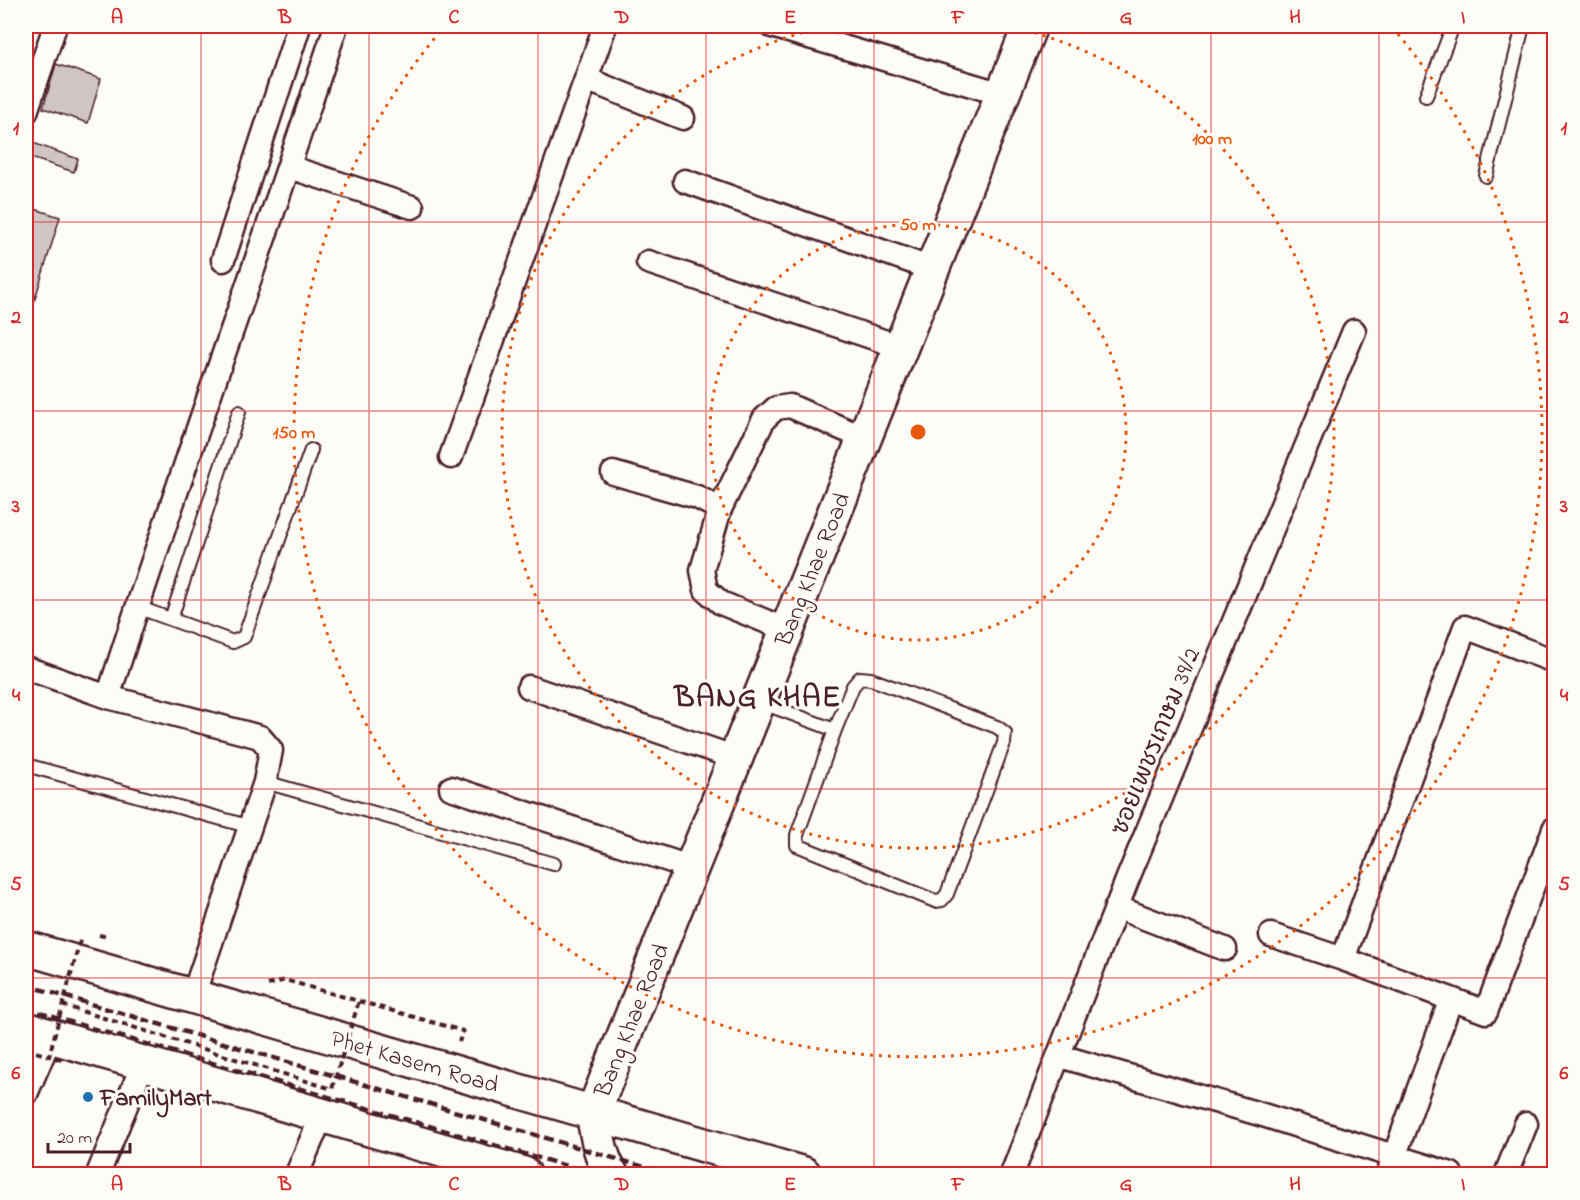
<svg xmlns="http://www.w3.org/2000/svg" width="1580" height="1200" viewBox="0 0 1580 1200" font-family="'Indie Flower','Playpen Sans Thai',sans-serif">
  <style>
    .building { fill: #d0c5c4; stroke: #4a1f2b; stroke-width: 1.5 }
    .lines { fill: none; stroke-linecap: round; stroke-linejoin: round }
    .lane-casing { stroke: #4a1f2b; stroke-width: 16 }
    .street-casing { stroke: #4a1f2b; stroke-width: 27 }
    .secondary-casing { stroke: #4a1f2b; stroke-width: 38 }
    .primary-casing { stroke: #4a1f2b; stroke-width: 38 }
    .path { stroke: #4a1f2b; stroke-width: 4; stroke-dasharray: 6 4.5; stroke-linecap: butt }
    .lane { stroke: #fdfcf7; stroke-width: 12 }
    .street { stroke: #fdfcf7; stroke-width: 22 }
    .secondary { stroke: #fdfcf7; stroke-width: 33 }
    .primary { stroke: #fdfcf7; stroke-width: 33 }
    .rail { stroke: #4a1f2b; stroke-width: 4.5; stroke-dasharray: 9 4.5; stroke-linecap: butt }
    .path-bridge { stroke: #4a1f2b; stroke-width: 4; stroke-dasharray: 6 4.5; stroke-linecap: butt }
    .grid { fill: none; stroke: #d62828; stroke-width: 1.5; stroke-opacity: 0.55 }
    .ring { fill: none; stroke: #e8590c; stroke-width: 3; stroke-dasharray: 3 6 }
    .poi-dot { fill: #1f6fb2; stroke: #fdfcf7; stroke-width: 2 }
    .labels { text-anchor: middle; stroke-width: 6; stroke-linejoin: round; paint-order: stroke }
    .street-label { font-size: 24px; fill: #4a1f2b; stroke: #fdfcf7 }
    .poi-label { font-size: 24px; font-weight: bold; fill: #4a1f2b; stroke: #fdfcf7; text-anchor: start }
    .district-label { font-size: 30px; font-weight: bold; letter-spacing: 1.5px; fill: #4a1f2b; stroke: #fdfcf7 }
    .centre { fill: #e8590c; stroke: #fdfcf7; stroke-width: 3 }
    .ring-label { font-size: 18px; text-anchor: middle; font-weight: bold; fill: #e8590c; stroke: #fdfcf7; stroke-width: 6; stroke-linejoin: round; paint-order: stroke }
    .neatline { fill: none; stroke: #d62828; stroke-width: 2 }
    .grid-label { font-size: 20px; text-anchor: middle; font-weight: bold; fill: #d62828 }
  </style>
  <rect width="100%" height="100%" fill="#fdfcf7"/>
  <filter id="ink" filterUnits="userSpaceOnUse"><feTurbulence type="fractalNoise" baseFrequency=".0167" numOctaves="2"/><feDisplacementMap in="SourceGraphic" scale="12" xChannelSelector="R" yChannelSelector="G"/><feConvolveMatrix kernelMatrix="1 2 1 2 8 2 1 2 1" color-interpolation-filters="sRGB"/></filter>
  <g filter="url(#ink)">
    <!-- building -->
    <path class="building" d="M 56,64 L 101,79 L 88,123 L 43,108 Z
      M 33,143 L 78,159 L 74,172 L 28,157 Z
      M 26,206 L 60,217 L 30,315 L 26,314 Z"/>
    <g class="lines">
      <defs>
        <path id="lane" d="M 1426,96 L 1453,26
          M 1486,176 L 1523,26
          M 137,607 L 233,642 L 244,637 L 311,450
          M 171,619 L 239,412
          M 760,702 L 835,730 L 797,835 L 797,845 L 935,901 L 942,900 L 947,894 L 1004,743 L 1005,733 L 997,727 L 871,679 L 860,678 L 853,686 L 835,730
          M 26,765 L 251,827
          M 265,782 L 554,864"/>
        <path id="street" d="M 772,26 L 1002,94
          M 586,79 L 683,118
          M 26,112 L 55,26
          M 289,167 L 412,207
          M 685,181 L 932,269
          M 223,260 L 299,26
          M 648,262 L 901,347
          M 451,457 L 605,26
          M 613,473 L 697,497 L 720,509
          M 787,630 L 721,603 L 706,590 L 702,570 L 720,509 L 764,419 L 776,408 L 790,406 L 864,438
          M 26,668 L 108,697 L 260,737 L 271,750 L 265,782 L 193,996
          M 529,687 L 736,758
          M 108,697 C 180,472 262,250 336,26
          M 451,788 L 692,868
          M 1116,907 L 1225,949
          M 1271,935 L 1343,959 L 1486,1012 L 1554,829
          M 1343,959 L 1465,627 L 1554,661
          M 1060,1056 L 1263,1115 L 1451,1174
          M 26,1094 L 51,1036
          M 98,1174 L 143,1064
          M 297,1174 L 322,1115
          M 1012,1174 L 1128,878 L 1354,331
          M 1388,1174 L 1451,999
          M 1506,1174 L 1526,1124"/>
        <path id="secondary" d="M 593,1113 L 1030,26"/>
        <path id="primary" d="M 26,948 L 804,1174
          M 26,1029 L 524,1174
          M 593,1113 C 597,1134 600,1156 611,1174"/>
      </defs>
      <!-- lane casing -->
      <use href="#lane" class="lane-casing"/>
      <!-- street casing -->
      <use href="#street" class="street-casing"/>
      <!-- secondary casing -->
      <use href="#secondary" class="secondary-casing"/>
      <!-- primary casing -->
      <use href="#primary" class="primary-casing"/>
      <!-- path -->
      <path class="path" d="M 99,935 L 108,937
        M 268,985 L 285,980 L 463,1031 L 459,1042"/>
      <!-- lane -->
      <use href="#lane" class="lane"/>
      <!-- street -->
      <use href="#street" class="street"/>
      <!-- secondary -->
      <use href="#secondary" class="secondary"/>
      <!-- primary -->
      <use href="#primary" class="primary"/>
      <!-- rail -->
      <path class="rail" d="M 26,985 L 668,1174
        M 26,1009 L 594,1174"/>
      <!-- path-bridge -->
      <path class="path-bridge" d="M 62,1005 L 332,1089 L 359,1001
        M 26,1049 L 49,1056
        M 61,1060 L 49,1056 L 81,937"/>
    </g>
  </g>
  <!-- grid -->
  <path class="grid" d="M 201,26 L 201,1174M 369,26 L 369,1174M 538,26 L 538,1174M 706,26 L 706,1174M 874,26 L 874,1174M 1042,26 L 1042,1174M 1211,26 L 1211,1174M 1379,26 L 1379,1174M 26,222 L 1554,222M 26,411 L 1554,411M 26,600 L 1554,600M 26,789 L 1554,789M 26,978 L 1554,978"/>
  <!-- distance rings -->
  <g class="ring">
    <circle cx="918" cy="432" r="208"/>
    <path d="M1008 26A416 416 0 1 1 828 26"/>
    <path d="M1392 27A624 624 0 1 1 444 27"/>
  </g>
  <!-- markers -->
  <circle class="poi-dot" cx="88" cy="1097" r="6"/>
  <g class="labels">
    <!-- street labels -->
    <g class="street-label">
      <text transform="translate(812 569) rotate(-68)" y="8">Bang Khae Road</text>
      <text transform="translate(1155 741) rotate(-68)" y="8">ซอยเพชรเกษม 39/2</text>
      <text transform="translate(631 1020) rotate(-68)" y="8">Bang Khae Road</text>
      <text transform="translate(415 1061) rotate(16)" y="8">Phet Kasem Road</text>
    </g>
    <!-- poi labels -->
    <g class="poi-label">
      <text x="100" y="1105">FamilyMart</text>
    </g>
    <!-- district labels -->
    <g class="district-label">
      <text x="758" y="706">BANG KHAE</text>
    </g>
  </g>
  <circle cx="918" cy="432" r="9" class="centre"/>
  <g class="ring-label">
    <text x="1212" y="144">100 m</text>
    <text x="918" y="230">50 m</text>
    <text x="294" y="438">150 m</text>
  </g>
  <!-- margin -->
  <rect width="1580" height="1200" fill="none" stroke="#fdfcf7" stroke-width="66"/>
  <!-- scale -->
  <path d="M48 1143v9h82v-9" fill="none" stroke="#4a1f2b" stroke-width="3"/>
  <text x="57" y="1143" font-size="18" fill="#4a1f2b" stroke="#fdfcf7" stroke-width="4.5" paint-order="stroke">20 m</text>
  <rect x="33" y="33" width="1514" height="1134" class="neatline"/>
  <g class="grid-label">
    <text x="117" y="23">A</text>
    <text x="285" y="23">B</text>
    <text x="454" y="23">C</text>
    <text x="622" y="23">D</text>
    <text x="790" y="23">E</text>
    <text x="958" y="23">F</text>
    <text x="1126" y="23">G</text>
    <text x="1295" y="23">H</text>
    <text x="1463" y="23">I</text>
    <text x="16" y="134">1</text>
    <text x="1564" y="134">1</text>
    <text x="16" y="323">2</text>
    <text x="1564" y="323">2</text>
    <text x="16" y="512">3</text>
    <text x="1564" y="512">3</text>
    <text x="16" y="701">4</text>
    <text x="1564" y="701">4</text>
    <text x="16" y="890">5</text>
    <text x="1564" y="890">5</text>
    <text x="16" y="1079">6</text>
    <text x="1564" y="1079">6</text>
    <text x="117" y="1190">A</text>
    <text x="285" y="1190">B</text>
    <text x="454" y="1190">C</text>
    <text x="622" y="1190">D</text>
    <text x="790" y="1190">E</text>
    <text x="958" y="1190">F</text>
    <text x="1126" y="1190">G</text>
    <text x="1295" y="1190">H</text>
    <text x="1463" y="1190">I</text>
  </g>
</svg>
